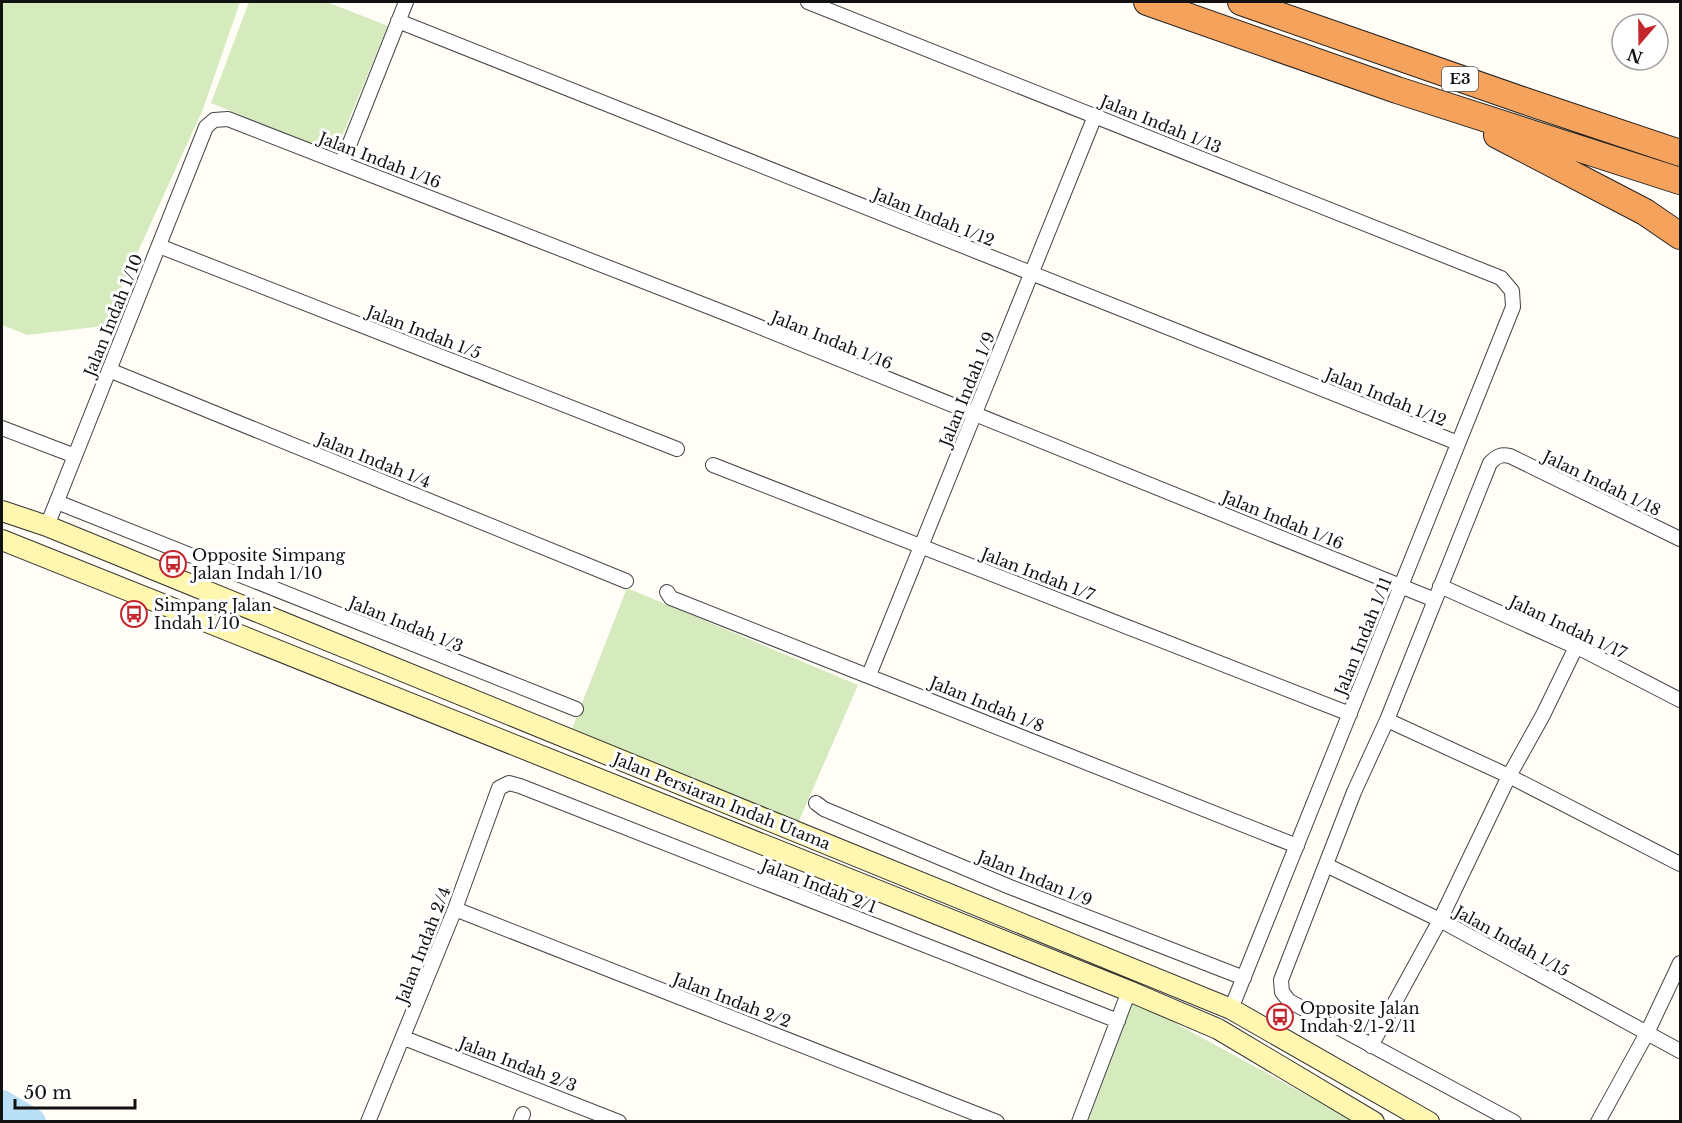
<svg xmlns="http://www.w3.org/2000/svg" width="1682" height="1123" viewBox="0 0 1682 1123" font-family="'Libre Baskerville',serif">
  <style>
    .green { fill: #d5ebbd }
    .lines { fill: none; stroke-linecap: round; stroke-linejoin: round }
    .river { stroke: #b9e0f7; stroke-width: 28 }
    .minor-casing { stroke: #444; stroke-width: 16 }
    .secondary-casing { stroke: #333; stroke-width: 22 }
    .motorway-casing { stroke: #222; stroke-width: 28 }
    .minor { stroke: #fff; stroke-width: 14 }
    .secondary { stroke: #fff6b0; stroke-width: 20 }
    .motorway { stroke: #f5a25d; stroke-width: 26 }
    .labels { text-anchor: middle; stroke-width: 6; stroke-linejoin: round; paint-order: stroke }
    .shield { fill: #fff; stroke: #585858; stroke-width: 1.5 }
    .shield-label { font-size: 15px; font-weight: bold; fill: #111 }
    .street-label { font-size: 16px; fill: #111; stroke: #fff }
    .poi-label { font-size: 16px; fill: #111; stroke: #fff; text-anchor: start }
  </style>
  <rect width="100%" height="100%" fill="#fffdf5"/>
  <!-- green -->
  <path class="green" d="M 2,2 L 240,2 L 203,109 L 104,326 L 27,335 L 2,325 Z
    M 249,2 L 327,2 L 388,26 L 335,153 L 211,103 Z
    M 627,588 L 858,685 L 795,830 L 568,739 Z
    M 1133,1000 L 1354,1121 L 1088,1122 Z"/>
  <g class="lines">
    <!-- river -->
    <path class="river" d="M 2,1104 L 32,1122"/>
    <defs>
      <path id="minor" d="M 808,2 L 1501,278 L 1512,291 L 1513,307 L 1231,1009
        M 398,21 L 1458,443
        M 342,163 L 406,2
        M 159,246 L 677,449
        M 109,370 L 626,581
        M 2,428 L 75,456
        M 713,465 L 1350,714
        M 57,502 L 576,709
        M 47,526 L 206,127 L 214,120 L 228,119 L 730,315 L 1435,600
        M 1440,586 L 1585,651 L 1680,700
        M 667,592 L 671,598 L 1297,846
        M 869,675 L 1095,116
        M 1387,720 L 1509,776 L 1680,864
        M 816,803 L 824,809 L 1010,887 L 1244,978
        M 1326,865 L 1440,920 L 1680,1051
        M 455,909 L 997,1122
        M 404,1038 L 619,1122
        M 1371,1046 L 1440,920 L 1509,776 L 1543,715 L 1576,647
        M 368,1122 L 455,909 L 499,788 L 509,783 L 520,786 L 1118,1021
        M 520,1122 L 523,1114
        M 1079,1122 L 1129,991
        M 1514,1122 L 1289,1001 L 1282,992 L 1281,980 L 1354,792 L 1387,720 L 1490,463 C 1497,456 1501,454 1510,456 L 1680,539
        M 1598,1122 L 1647,1033 L 1680,963"/>
      <path id="secondary" d="M 2,511 L 47,526 L 1231,1009 L 1429,1122
        M 2,540 L 1129,991 L 1218,1029 L 1374,1122"/>
      <path id="motorway" d="M 1147,2 L 1397,90 L 1680,181
        M 1241,2 L 1522,100 L 1680,153
        M 1497,135 L 1645,212 L 1680,236"/>
    </defs>
    <!-- minor casing -->
    <use href="#minor" class="minor-casing"/>
    <!-- secondary casing -->
    <use href="#secondary" class="secondary-casing"/>
    <!-- motorway casing -->
    <use href="#motorway" class="motorway-casing"/>
    <!-- minor -->
    <use href="#minor" class="minor"/>
    <!-- secondary -->
    <use href="#secondary" class="secondary"/>
    <!-- motorway -->
    <use href="#motorway" class="motorway"/>
  </g>
  <!-- icons -->
  <defs>
    <symbol id="bus-ring" viewBox="-11 -11 22 22"><circle r="9.5" fill="#fff" stroke="#c4262e" stroke-width="1.5"/><path d="M-5-6H5V4H4V6H2V4H-2V6H-4V4H-5ZM-3.5-4V0h7V-4ZM-3.5 1.2v1.5H-2V1.2ZM2 1.2v1.5H3.5V1.2Z" fill="#c4262e"/></symbol>
  </defs>
  <g fill-rule="evenodd">
    <use href="#bus-ring" x="158" y="549" width="30" height="30"/>
    <use href="#bus-ring" x="119" y="599" width="30" height="30"/>
    <use href="#bus-ring" x="1265" y="1002" width="30" height="30"/>
  </g>
  <g class="labels">
    <!-- shield labels -->
    <rect class="shield" x="1442" y="67" width="36" height="24" rx="4.5"/>
    <g class="shield-label">
      <text x="1460" y="84">E3</text>
    </g>
    <!-- street labels -->
    <g class="street-label">
      <text transform="translate(1161 124) rotate(22)" y="6">Jalan Indah 1/13</text>
      <text transform="translate(380 160) rotate(21)" y="6">Jalan Indah 1/16</text>
      <text transform="translate(934 217) rotate(22)" y="6">Jalan Indah 1/12</text>
      <text transform="translate(113 315) rotate(-68)" y="6">Jalan Indah 1/10</text>
      <text transform="translate(424 332) rotate(21)" y="6">Jalan Indah 1/5</text>
      <text transform="translate(832 340) rotate(22)" y="6">Jalan Indah 1/16</text>
      <text transform="translate(967 389) rotate(-68)" y="6">Jalan Indah 1/9</text>
      <text transform="translate(1386 397) rotate(22)" y="6">Jalan Indah 1/12</text>
      <text transform="translate(374 460) rotate(22)" y="6">Jalan Indah 1/4</text>
      <text transform="translate(1602 483) rotate(26)" y="6">Jalan Indah 1/18</text>
      <text transform="translate(1283 520) rotate(22)" y="6">Jalan Indah 1/16</text>
      <text transform="translate(1038 574) rotate(21)" y="6">Jalan Indah 1/7</text>
      <text transform="translate(406 624) rotate(22)" y="6">Jalan Indah 1/3</text>
      <text transform="translate(1568 627) rotate(25)" y="6">Jalan Indah 1/17</text>
      <text transform="translate(1363 636) rotate(-68)" y="6">Jalan Indah 1/11</text>
      <text transform="translate(987 704) rotate(22)" y="6">Jalan Indah 1/8</text>
      <text transform="translate(722 801) rotate(22)" y="6">Jalan Persiaran Indah Utama</text>
      <text transform="translate(1035 878) rotate(22)" y="6">Jalan Indan 1/9</text>
      <text transform="translate(819 886) rotate(21)" y="6">Jalan Indah 2/1</text>
      <text transform="translate(1512 941) rotate(29)" y="6">Jalan Indah 1/15</text>
      <text transform="translate(423 945) rotate(-69)" y="6">Jalan Indah 2/4</text>
      <text transform="translate(732 1000) rotate(21)" y="6">Jalan Indah 2/2</text>
      <text transform="translate(518 1064) rotate(21)" y="6">Jalan Indah 2/3</text>
    </g>
    <!-- poi labels -->
    <g class="poi-label">
      <text x="192" y="561">Opposite Simpang<tspan x="192" dy="18">Jalan Indah 1/10</tspan></text>
      <text x="154" y="611">Simpang Jalan<tspan x="154" dy="18">Indah 1/10</tspan></text>
      <text x="1300" y="1014">Opposite Jalan<tspan x="1300" dy="18">Indah 2/1-2/11</tspan></text>
    </g>
  </g>
  <!-- border -->
  <rect width="1682" height="1123" fill="none" stroke="#111111" stroke-width="6"/>
  <!-- north arrow -->
  <g transform="translate(1640 42) rotate(200)"><circle r="28" fill="#ffffff" stroke="#a0a0a0" stroke-width="1.5"/>
  <path d="M0-4.5L10 22L0 15L-10 22Z" fill="#c4262e"/>
  <text y="-9" font-size="16" font-weight="bold" text-anchor="middle" fill="#111111">N</text>
  </g>
  <!-- scale -->
  <path d="M15 1099v9h120v-9" fill="none" stroke="#111111" stroke-width="3"/>
  <text x="24" y="1099" font-size="18" fill="#111111" stroke="#ffffff" stroke-width="4.5" paint-order="stroke">50 m</text>
</svg>
